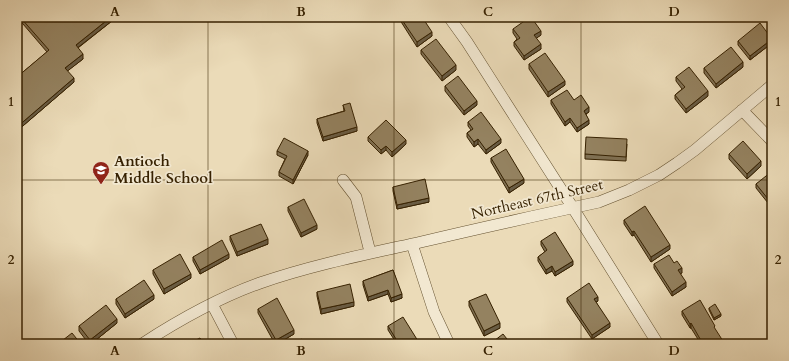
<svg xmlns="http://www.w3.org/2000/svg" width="789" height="361" viewBox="0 0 789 361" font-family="Cardo,serif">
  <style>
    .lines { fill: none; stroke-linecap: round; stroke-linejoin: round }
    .street-casing { stroke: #63502f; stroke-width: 12 }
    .street { stroke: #f2e8d1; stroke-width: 11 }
    .wall { fill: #7f7053; stroke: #362101 }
    .shaded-wall { fill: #685b43; stroke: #362101 }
    .building { fill: #948260; stroke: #362101 }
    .grid { fill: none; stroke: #362101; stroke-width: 1; stroke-opacity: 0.55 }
    .labels { text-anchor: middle; stroke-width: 3.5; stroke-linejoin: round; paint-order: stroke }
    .poi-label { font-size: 15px; font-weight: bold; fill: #362101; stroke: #f2e8d1; text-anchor: start }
    .street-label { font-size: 15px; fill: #362101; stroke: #f2e8d1 }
    .neatline { fill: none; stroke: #362101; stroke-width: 1.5 }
    .grid-label { font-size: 13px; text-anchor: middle; font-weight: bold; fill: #362101 }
  </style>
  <rect width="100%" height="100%" fill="#ebdbb8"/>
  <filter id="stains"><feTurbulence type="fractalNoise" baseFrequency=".005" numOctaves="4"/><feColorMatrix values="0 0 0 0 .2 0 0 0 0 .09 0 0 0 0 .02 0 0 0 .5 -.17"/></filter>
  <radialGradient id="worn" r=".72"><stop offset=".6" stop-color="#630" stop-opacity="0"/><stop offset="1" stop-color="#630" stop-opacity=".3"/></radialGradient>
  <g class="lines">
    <defs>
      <path id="street" d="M 449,17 L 467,42 L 573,208 L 658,344
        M 742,110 L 772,141
        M 343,180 L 356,197 L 370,252
        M 412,244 L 434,312 L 449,344
        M 212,304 L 233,344
        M 142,344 C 179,320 218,298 260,283 C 312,265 367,254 421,242 C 480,228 539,215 599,202 L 629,190 L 659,175 L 677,163 L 695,150 L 772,85"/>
    </defs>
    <!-- street casing -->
    <use href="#street" class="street-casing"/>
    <!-- street -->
    <use href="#street" class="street"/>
  </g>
  <!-- wall -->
  <path class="wall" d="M 17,17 L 117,17 L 78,48 L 83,59 L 67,71 L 74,82 L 17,131 L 17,77 L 47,52 Z
    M 398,17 L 422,17 L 432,36 L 417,47 Z
    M 513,29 L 541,35 L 536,38 L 541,49 L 524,60 L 514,46 L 514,42 L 517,39 L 513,33 Z
    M 738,41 L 772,43 L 750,60 L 738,45 Z
    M 421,50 L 456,70 L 442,81 L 421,54 Z
    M 529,64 L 565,85 L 548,97 L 529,69 Z
    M 743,67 L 716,88 L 704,73 L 704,68 Z
    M 676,77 L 708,96 L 686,113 L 675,99 L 675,95 L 682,89 L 676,81 Z
    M 445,86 L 477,105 L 464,115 L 445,91 Z
    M 551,100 L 574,100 L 589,112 L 586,114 L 589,124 L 577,132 L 570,122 L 565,126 L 551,104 Z
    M 343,105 L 357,131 L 323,141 L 317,123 L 317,119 L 344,111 Z
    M 468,122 L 501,143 L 486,154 L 478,144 L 474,147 L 467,137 L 467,133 L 471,130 L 468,126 Z
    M 368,137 L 406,144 L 392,157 L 386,150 L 381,154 L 368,141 Z
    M 627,144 L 626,161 L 585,159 L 585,154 Z
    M 277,151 L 308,155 L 293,184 L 279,176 L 279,172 L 285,159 L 277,155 Z
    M 729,154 L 761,166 L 747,179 L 729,159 Z
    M 491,158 L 524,183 L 509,193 L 491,162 Z
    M 772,174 L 772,208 L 756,188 L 756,184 Z
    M 393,187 L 429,202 L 397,209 L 393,191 Z
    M 288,207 L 317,229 L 301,237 L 288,211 Z
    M 624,220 L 670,249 L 651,262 L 634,235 L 632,236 L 624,224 Z
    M 230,236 L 268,244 L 237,256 L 230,240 Z
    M 541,241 L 573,265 L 555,276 L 552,271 L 546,274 L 538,261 L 538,257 L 545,252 L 541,245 Z
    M 193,257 L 229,258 L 200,274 L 193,261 Z
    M 674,263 L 682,273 L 680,273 L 686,287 L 672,296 L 654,268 L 654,264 Z
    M 153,270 L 191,278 L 164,294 L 153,274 Z
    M 393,270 L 402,298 L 391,302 L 388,294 L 368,301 L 363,285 L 363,281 Z
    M 317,292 L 354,306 L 321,314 L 317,296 Z
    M 567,298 L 598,301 L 596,302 L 610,327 L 592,339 L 567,302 Z
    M 116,299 L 154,299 L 125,318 L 116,304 Z
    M 469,301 L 500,328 L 484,336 L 469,306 Z
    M 709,308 L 721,316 L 714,320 L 709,310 Z
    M 258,309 L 294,334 L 277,344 L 275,344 L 258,313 Z
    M 682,311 L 723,344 L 701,344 L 691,328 L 690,328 L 682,315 Z
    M 117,323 L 91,344 L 89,344 L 79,331 L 79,326 Z
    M 388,326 L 418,344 L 397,344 L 388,330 Z"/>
  <!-- shaded-wall -->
  <path class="shaded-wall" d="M 111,17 L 117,17 L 76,49 L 76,45 Z
    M 502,17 L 507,17 L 502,20 Z
    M 541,31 L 541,35 L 534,40 L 534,35 Z
    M 432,32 L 432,36 L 417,47 L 417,42 Z
    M 772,39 L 772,43 L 750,60 L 750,56 Z
    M 541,44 L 541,49 L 524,60 L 524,56 Z
    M 83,54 L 83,59 L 65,73 L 65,68 Z
    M 743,62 L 743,67 L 716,88 L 716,84 Z
    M 456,65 L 456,70 L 442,81 L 442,76 Z
    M 74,78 L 74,82 L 17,131 L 17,127 Z
    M 565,81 L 565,85 L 548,97 L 548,92 Z
    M 708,91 L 708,96 L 686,113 L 686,109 Z
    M 477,101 L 477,105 L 464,115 L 464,111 Z
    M 589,107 L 589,112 L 584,115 L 584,111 Z
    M 570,118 L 570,122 L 565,126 L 565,122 Z
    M 589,120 L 589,124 L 577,132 L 577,128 Z
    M 357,127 L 357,131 L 323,141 L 323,137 Z
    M 478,139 L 478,144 L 474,147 L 474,142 Z
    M 501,139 L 501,143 L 486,154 L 486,150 Z
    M 406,140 L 406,144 L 392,157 L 392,152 Z
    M 386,146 L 386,150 L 381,154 L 381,150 Z
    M 308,151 L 308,155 L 293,184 L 293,180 Z
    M 761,161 L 761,166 L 747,179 L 747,174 Z
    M 524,179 L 524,183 L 509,193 L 509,188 Z
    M 429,198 L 429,202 L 397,209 L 397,205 Z
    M 317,225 L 317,229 L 301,237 L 301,233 Z
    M 634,231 L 634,235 L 632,236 L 632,232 Z
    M 268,239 L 268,244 L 237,256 L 237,252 Z
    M 670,245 L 670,249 L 651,262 L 651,257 Z
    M 229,254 L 229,258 L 200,274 L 200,270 Z
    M 573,261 L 573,265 L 555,276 L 555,272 Z
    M 552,266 L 552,271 L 546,274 L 546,270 Z
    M 682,268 L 682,273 L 678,275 L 678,270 Z
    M 191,274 L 191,278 L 164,294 L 164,289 Z
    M 686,282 L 686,287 L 672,296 L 672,292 Z
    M 388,290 L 388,294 L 368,301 L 368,297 Z
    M 402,294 L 402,298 L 391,302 L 391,298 Z
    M 154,295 L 154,299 L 125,318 L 125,314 Z
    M 598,297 L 598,301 L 594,303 L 594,299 Z
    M 354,302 L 354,306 L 321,314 L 321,309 Z
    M 721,314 L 721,316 L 714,320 L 714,318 Z
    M 117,319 L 117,323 L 91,344 L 90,344 L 90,340 Z
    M 500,323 L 500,328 L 484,336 L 484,331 Z
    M 610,323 L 610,327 L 592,339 L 592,335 Z
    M 691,323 L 691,328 L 690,328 L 690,324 Z
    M 294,330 L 294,334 L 277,344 L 276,344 L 276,340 Z
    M 723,341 L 723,344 L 717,344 Z"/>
  <!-- building -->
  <path class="building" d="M 20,17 L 111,17 L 76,45 L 83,54 L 65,68 L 74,78 L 17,127 L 17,77 L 49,50 Z
    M 400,17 L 422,17 L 432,32 L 417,42 Z
    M 530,17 L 531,17 L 541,31 L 534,35 L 541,44 L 524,56 L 514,42 L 520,38 L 513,29 Z
    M 760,23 L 772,39 L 750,56 L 738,41 Z
    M 436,39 L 456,65 L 442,76 L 421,50 Z
    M 731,47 L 743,62 L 716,84 L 704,68 Z
    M 545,53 L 565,81 L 548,92 L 529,64 Z
    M 689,67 L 708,91 L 686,109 L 675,95 L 685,87 L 676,77 Z
    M 458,76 L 477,101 L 464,111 L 445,86 Z
    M 567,90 L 574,100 L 581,95 L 589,107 L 584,111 L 589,120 L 577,128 L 570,118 L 565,122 L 551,100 Z
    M 350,103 L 357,127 L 323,137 L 317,119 L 345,111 L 343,105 Z
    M 481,112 L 501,139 L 486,150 L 478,139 L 474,142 L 467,133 L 473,129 L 468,122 Z
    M 386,120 L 406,140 L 392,152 L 386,146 L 381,150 L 368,137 Z
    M 586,137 L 627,139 L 626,157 L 585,154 Z
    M 284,138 L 308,151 L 293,180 L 279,172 L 287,156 L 277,151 Z
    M 743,141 L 761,161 L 747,174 L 729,154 Z
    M 506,149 L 524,179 L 509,188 L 491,158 Z
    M 771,172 L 772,174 L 772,204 L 756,184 Z
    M 425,179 L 429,198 L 397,205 L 393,187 Z
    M 304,199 L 317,225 L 301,233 L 288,207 Z
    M 645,206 L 670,245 L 651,257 L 634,231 L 632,232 L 624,220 Z
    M 261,224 L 268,239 L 237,252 L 230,236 Z
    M 555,232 L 573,261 L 555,272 L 552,266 L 546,270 L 538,257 L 547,250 L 541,241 Z
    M 222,240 L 229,254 L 200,270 L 193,257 Z
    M 180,254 L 191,274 L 164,289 L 153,270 Z
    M 669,255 L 674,263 L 677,261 L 682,268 L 678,270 L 686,282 L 672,292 L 654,264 Z
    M 393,270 L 402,294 L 391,298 L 388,290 L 368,297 L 363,281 Z
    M 144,280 L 154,295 L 125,314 L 116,299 Z
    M 589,283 L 598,297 L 594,299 L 610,323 L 592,335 L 567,298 Z
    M 350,284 L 354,302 L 321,309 L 317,292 Z
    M 486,294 L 500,323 L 484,331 L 469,301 Z
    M 277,298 L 294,330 L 276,340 L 258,309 Z
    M 700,300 L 715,326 L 714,327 L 723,341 L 717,344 L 703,344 L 691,323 L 690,324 L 682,311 Z
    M 715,304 L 721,314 L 714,318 L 709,308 Z
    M 106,305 L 117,319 L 90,340 L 79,326 Z
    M 403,317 L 418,341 L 414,344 L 399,344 L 388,326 Z
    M 72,333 L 81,344 L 58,344 Z
    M 503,334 L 511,344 L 490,344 Z
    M 200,338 L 204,344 L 188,344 Z
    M 302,339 L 306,344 L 293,344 Z
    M 624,340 L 626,344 L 617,344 Z"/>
  <!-- grid -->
  <path class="grid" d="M 208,17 L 208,344M 394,17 L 394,344M 581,17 L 581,344M 17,180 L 772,180"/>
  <!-- icons -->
  <defs>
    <symbol id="school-pin" viewBox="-11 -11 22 30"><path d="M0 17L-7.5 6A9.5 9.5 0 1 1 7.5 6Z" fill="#8f2418" stroke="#f2e8d1"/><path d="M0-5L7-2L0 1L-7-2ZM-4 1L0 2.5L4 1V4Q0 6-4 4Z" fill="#fff"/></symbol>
  </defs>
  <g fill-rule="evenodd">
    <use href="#school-pin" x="91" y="160" width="20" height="27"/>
  </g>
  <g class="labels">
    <!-- poi labels -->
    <g class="poi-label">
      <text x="114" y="166">Antioch<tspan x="114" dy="17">Middle School</tspan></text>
    </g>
    <!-- street labels -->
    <g class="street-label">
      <text transform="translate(537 199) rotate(-13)" y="5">Northeast 67th Street</text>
    </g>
  </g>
  <!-- margin -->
  <rect width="789" height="361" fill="none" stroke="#ebdbb8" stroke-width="44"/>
  <rect x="22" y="22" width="745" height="317" class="neatline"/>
  <g class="grid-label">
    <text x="115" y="16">A</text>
    <text x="301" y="16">B</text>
    <text x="488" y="16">C</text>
    <text x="674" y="16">D</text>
    <text x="11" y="106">1</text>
    <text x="778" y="106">1</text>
    <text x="11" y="264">2</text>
    <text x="778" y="264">2</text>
    <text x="115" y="355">A</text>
    <text x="301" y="355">B</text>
    <text x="488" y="355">C</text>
    <text x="674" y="355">D</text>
  </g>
  <rect width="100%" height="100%" filter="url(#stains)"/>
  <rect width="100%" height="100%" fill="url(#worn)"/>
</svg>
